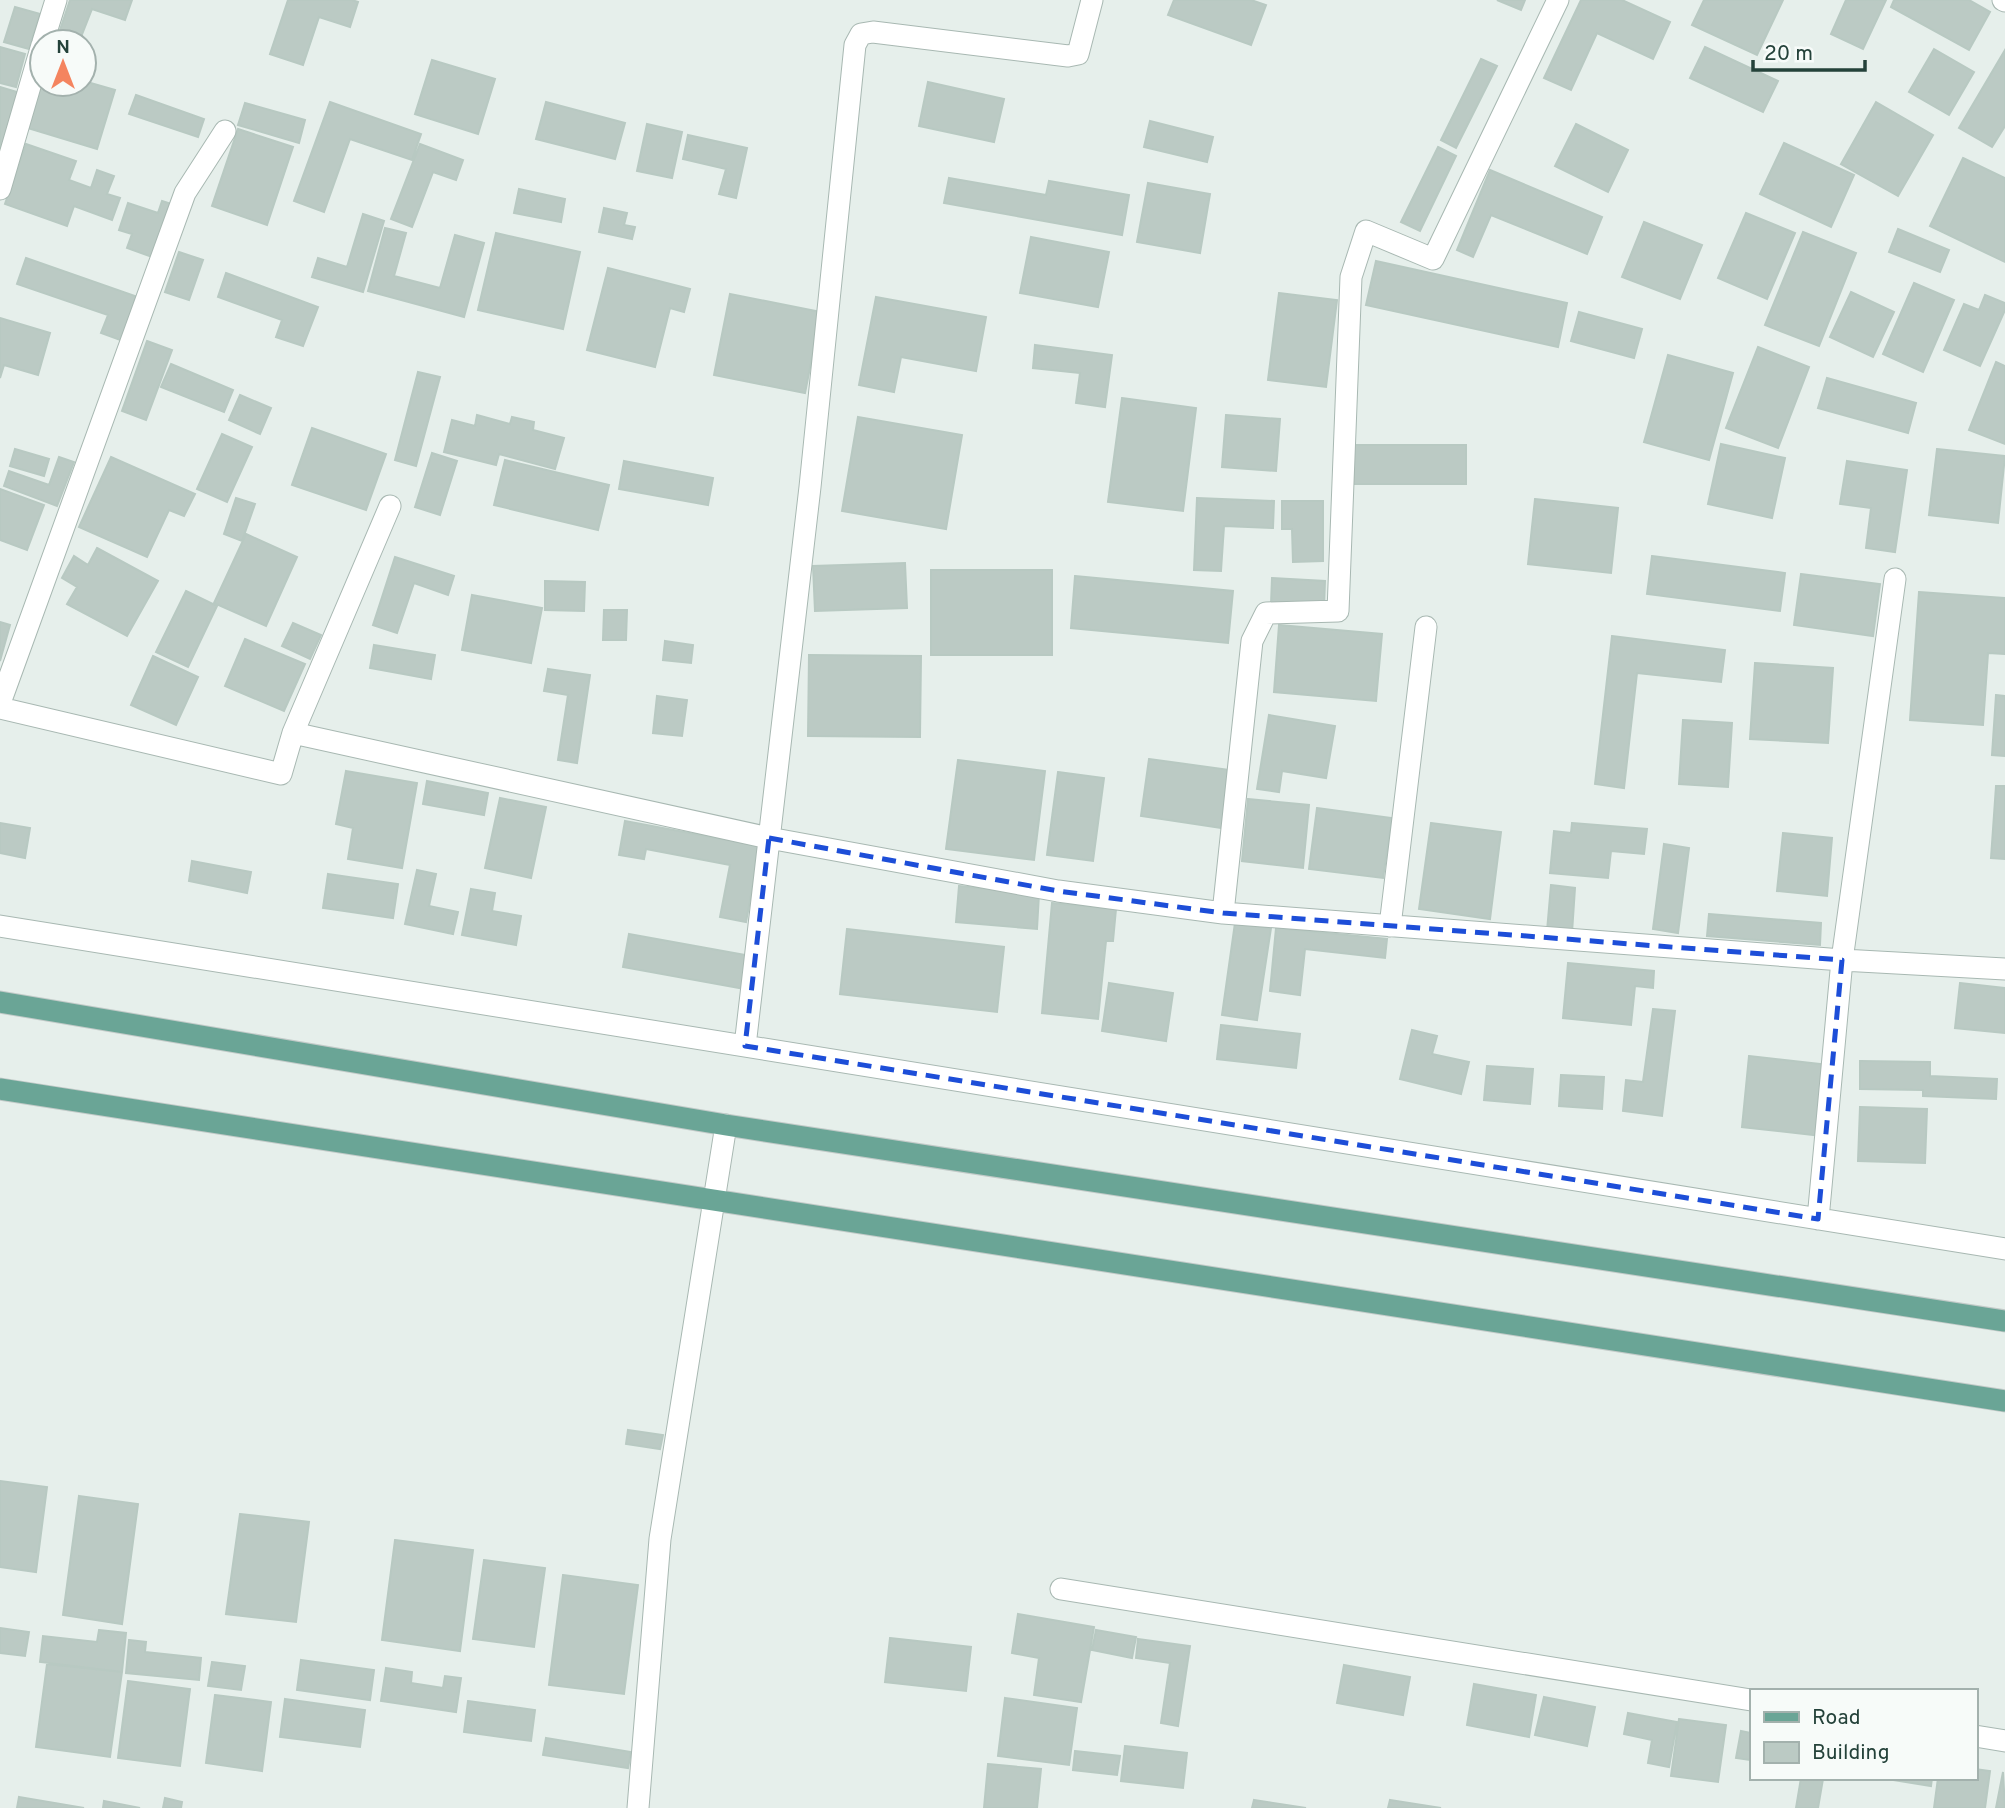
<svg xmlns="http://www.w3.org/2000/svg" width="2005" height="1808" viewBox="0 0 2005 1808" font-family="Overpass,sans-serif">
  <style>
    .building { fill: #bbcac4; stroke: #b8c9c2; stroke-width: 2 }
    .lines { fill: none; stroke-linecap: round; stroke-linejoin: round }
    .minor-casing { stroke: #a8b8b2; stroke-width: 23 }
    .major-casing { stroke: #c2cac8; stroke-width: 23 }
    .minor { stroke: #fff; stroke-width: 21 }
    .major { stroke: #6aa596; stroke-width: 21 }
    .marked { fill: none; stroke: #1d4ed8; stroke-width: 5; stroke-dasharray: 14 9; stroke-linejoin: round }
  </style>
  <rect width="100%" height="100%" fill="#e6efeb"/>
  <!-- building -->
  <path class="building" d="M 70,0 L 132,0 L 125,20 L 92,9 L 81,37 L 60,30 Z
    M 288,0 L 352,0 L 358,2 L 350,27 L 319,17 L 303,65 L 270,54 Z
    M 1174,0 L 1251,0 L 1266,5 L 1251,45 L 1168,15 Z
    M 1497,0 L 1525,0 L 1521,10 Z
    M 1581,0 L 1622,0 L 1670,22 L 1653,59 L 1597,33 L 1571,90 L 1544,78 Z
    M 1704,0 L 1783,0 L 1757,55 L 1692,25 Z
    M 1846,0 L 1886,0 L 1863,49 L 1831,34 Z
    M 1894,0 L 1969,0 L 1990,12 L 1969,50 L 1891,7 Z
    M 15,7 L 40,14 L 29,49 L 4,42 Z
    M 0,47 L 25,54 L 16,87 L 0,83 Z
    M 1705,47 L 1778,81 L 1763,112 L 1690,78 Z
    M 1934,49 L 1974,72 L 1949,115 L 1909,92 Z
    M 2005,50 L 2005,126 L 1992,147 L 1959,128 Z
    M 1481,59 L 1497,66 L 1456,148 L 1441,140 Z
    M 432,60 L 495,79 L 478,134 L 415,114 Z
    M 42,80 L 42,84 L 84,84 L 84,81 L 115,90 L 97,149 L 28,128 Z
    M 928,82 L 1004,99 L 994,142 L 919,126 Z
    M 0,87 L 20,93 L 0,159 Z
    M 136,95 L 204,119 L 198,137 L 129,114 Z
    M 330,102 L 421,134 L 412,160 L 350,139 L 324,212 L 294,201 Z
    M 546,102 L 625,123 L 615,159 L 536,139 Z
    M 1876,102 L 1933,135 L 1898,196 L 1841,164 Z
    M 245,103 L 305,120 L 299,143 L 238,125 Z
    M 1150,121 L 1213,137 L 1207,162 L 1144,147 Z
    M 647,124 L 682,132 L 672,178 L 637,171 Z
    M 1576,124 L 1628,150 L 1608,192 L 1555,166 Z
    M 238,129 L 293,147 L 267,225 L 212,206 Z
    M 688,135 L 747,148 L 736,198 L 719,194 L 726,169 L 683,159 Z
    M 1784,143 L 1854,175 L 1831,227 L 1760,194 Z
    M 26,144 L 76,161 L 69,180 L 91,188 L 97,170 L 114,176 L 107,194 L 120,198 L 112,220 L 74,206 L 67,226 L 5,204 Z
    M 420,144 L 463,160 L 456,180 L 433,172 L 412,227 L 391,219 Z
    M 1438,147 L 1456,156 L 1420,231 L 1401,222 Z
    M 1963,158 L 2005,178 L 2005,262 L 1930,226 Z
    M 1490,170 L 1602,217 L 1587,254 L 1491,215 L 1473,257 L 1457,250 Z
    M 949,178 L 1046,195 L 1049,181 L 1129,195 L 1122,235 L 944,203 Z
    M 1148,183 L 1210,194 L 1200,253 L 1137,242 Z
    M 519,189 L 565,199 L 561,222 L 514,213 Z
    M 162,201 L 174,205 L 155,258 L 127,248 L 132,234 L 119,230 L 128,203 L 158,213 Z
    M 604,208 L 627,213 L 624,225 L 635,227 L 632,239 L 599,232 Z
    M 1746,213 L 1795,233 L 1767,299 L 1718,278 Z
    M 363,214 L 384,221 L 363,292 L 312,277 L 318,258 L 347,267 Z
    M 1644,222 L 1702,245 L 1680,299 L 1622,277 Z
    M 385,228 L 406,233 L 394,276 L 440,288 L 455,235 L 484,243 L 464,317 L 368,291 Z
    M 1898,229 L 1949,250 L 1940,272 L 1889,252 Z
    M 1803,232 L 1856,253 L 1819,346 L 1765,325 Z
    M 496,233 L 580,252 L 563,329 L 478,310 Z
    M 1031,237 L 1109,252 L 1098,307 L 1020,293 Z
    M 179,252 L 203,260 L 189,300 L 165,292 Z
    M 26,258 L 138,297 L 123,341 L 101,333 L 108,315 L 17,284 Z
    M 1376,261 L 1567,303 L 1558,347 L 1366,305 Z
    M 608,268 L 690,289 L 684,312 L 670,308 L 655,367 L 587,350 Z
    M 226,273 L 318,307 L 303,346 L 276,337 L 282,320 L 218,297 Z
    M 1914,283 L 1954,300 L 1923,372 L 1883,354 Z
    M 1851,292 L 1894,312 L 1873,357 L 1830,337 Z
    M 1279,293 L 1337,300 L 1326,387 L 1268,380 Z
    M 730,294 L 821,312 L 805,393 L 714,375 Z
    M 1985,295 L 2005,303 L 2005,310 L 1980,366 L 1944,350 L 1964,304 L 1979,310 Z
    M 876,297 L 986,317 L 976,371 L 901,357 L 894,392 L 859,385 Z
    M 1579,312 L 1642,329 L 1634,358 L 1571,341 Z
    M 0,318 L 50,333 L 38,375 L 4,365 L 0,378 Z
    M 147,341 L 172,350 L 146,420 L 122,411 Z
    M 1035,345 L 1112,355 L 1105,407 L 1076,403 L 1080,373 L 1033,368 Z
    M 1758,347 L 1809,367 L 1778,448 L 1726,428 Z
    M 1668,355 L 1733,373 L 1709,460 L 1644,442 Z
    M 1996,362 L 2005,366 L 2005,444 L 1969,430 Z
    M 171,364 L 233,390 L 224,412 L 161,387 Z
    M 418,372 L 440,377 L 416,466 L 395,460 Z
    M 1827,378 L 1916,403 L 1908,433 L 1818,408 Z
    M 240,395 L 271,408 L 260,434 L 229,420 Z
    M 1122,398 L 1196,408 L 1183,511 L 1108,502 Z
    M 477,415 L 510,424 L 512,417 L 534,422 L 533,430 L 564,438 L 555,469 L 499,454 L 496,465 L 444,452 L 452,420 L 475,426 Z
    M 1226,415 L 1280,419 L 1276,471 L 1222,467 Z
    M 858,417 L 962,435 L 946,529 L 842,511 Z
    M 312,428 L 386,454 L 366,510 L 292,485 Z
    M 222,434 L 252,447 L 227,502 L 197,489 Z
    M 1721,444 L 1785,458 L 1772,518 L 1708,504 Z
    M 1352,445 L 1466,445 L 1466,484 L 1352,484 Z
    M 15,449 L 49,459 L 44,476 L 10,466 Z
    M 1937,449 L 2005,456 L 1998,523 L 1929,515 Z
    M 432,453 L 457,461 L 440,515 L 415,507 Z
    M 59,457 L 74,462 L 57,506 L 4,486 L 9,471 L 49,485 Z
    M 111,457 L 195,494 L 184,516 L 169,510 L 147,557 L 79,527 Z
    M 505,460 L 609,485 L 598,530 L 494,505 Z
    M 624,461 L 713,478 L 708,505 L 619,489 Z
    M 1847,461 L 1907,470 L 1895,552 L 1866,548 L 1871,508 L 1840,504 Z
    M 0,489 L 44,505 L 27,550 L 0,540 Z
    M 236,498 L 255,504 L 242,541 L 224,534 Z
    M 1197,498 L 1274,501 L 1273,528 L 1224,526 L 1221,571 L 1194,570 Z
    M 1535,499 L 1618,508 L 1611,573 L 1528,564 Z
    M 1282,501 L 1323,501 L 1323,561 L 1293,562 L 1292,529 L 1282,529 Z
    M 246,534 L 297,557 L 266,626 L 214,603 Z
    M 97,548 L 158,581 L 127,636 L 67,604 L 77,587 L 62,578 L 74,556 L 88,565 Z
    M 1652,556 L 1785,573 L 1780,611 L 1647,594 Z
    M 395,557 L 454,576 L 448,595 L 414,583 L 397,633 L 373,625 Z
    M 905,563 L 907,608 L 815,611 L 813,566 Z
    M 931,570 L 1052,570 L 1052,655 L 931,655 Z
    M 1801,574 L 1880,584 L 1873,636 L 1794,625 Z
    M 1075,576 L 1233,591 L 1228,643 L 1071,628 Z
    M 1272,578 L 1325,581 L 1324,608 L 1271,604 Z
    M 545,581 L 585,582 L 584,611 L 545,610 Z
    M 186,591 L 217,606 L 188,667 L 156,652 Z
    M 1919,592 L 2005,598 L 2005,654 L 1988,653 L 1983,725 L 1910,720 Z
    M 472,595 L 542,608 L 531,663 L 462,650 Z
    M 604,610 L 627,610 L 626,640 L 603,640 Z
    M 0,622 L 10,625 L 0,661 Z
    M 293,623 L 321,635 L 310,659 L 282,646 Z
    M 1279,625 L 1382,634 L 1376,701 L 1274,692 Z
    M 1612,636 L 1725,650 L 1721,682 L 1637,673 L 1624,788 L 1595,784 Z
    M 245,639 L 305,664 L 284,711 L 225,686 Z
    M 665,641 L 693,645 L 691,663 L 663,660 Z
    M 374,645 L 435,655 L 431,679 L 370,668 Z
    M 809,655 L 921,656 L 920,737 L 808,736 Z
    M 153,656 L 198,677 L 176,725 L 131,705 Z
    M 1755,663 L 1833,668 L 1828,743 L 1750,739 Z
    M 548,669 L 590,675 L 577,763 L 558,760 L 568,695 L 544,691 Z
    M 1996,695 L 2005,696 L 2005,756 L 1992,755 Z
    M 657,696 L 687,700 L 682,736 L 653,733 Z
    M 1269,715 L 1335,726 L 1326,778 L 1282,771 L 1279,792 L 1257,789 Z
    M 1683,720 L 1732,723 L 1728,787 L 1679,784 Z
    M 1149,759 L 1230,770 L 1222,828 L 1141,816 Z
    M 958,760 L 1045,771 L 1034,860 L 946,849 Z
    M 346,771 L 417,783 L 402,868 L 348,859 L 353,828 L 336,824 Z
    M 1058,772 L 1104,778 L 1093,861 L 1047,855 Z
    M 427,781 L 488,793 L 484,815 L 423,804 Z
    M 1996,786 L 2005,786 L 2005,859 L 1991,858 Z
    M 500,798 L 546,807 L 531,878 L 485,868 Z
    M 1248,799 L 1309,805 L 1303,868 L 1242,861 Z
    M 1317,808 L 1392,818 L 1383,878 L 1309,869 Z
    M 625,821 L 760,846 L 746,922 L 720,917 L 730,865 L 646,849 L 644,859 L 619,855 Z
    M 0,823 L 30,828 L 25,858 L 0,853 Z
    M 1431,823 L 1501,832 L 1490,919 L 1419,909 Z
    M 1572,823 L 1647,829 L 1644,854 L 1611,851 L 1608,878 L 1550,873 L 1554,831 L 1571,833 Z
    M 1783,833 L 1832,838 L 1827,896 L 1777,891 Z
    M 1664,844 L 1689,848 L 1678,933 L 1653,929 Z
    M 192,861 L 251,872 L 247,893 L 189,881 Z
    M 417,870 L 436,874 L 429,906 L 458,912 L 453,934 L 405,924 Z
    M 328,874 L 398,884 L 393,918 L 323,908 Z
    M 1551,885 L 1575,888 L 1572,933 L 1547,931 Z
    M 959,886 L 1039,894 L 1037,929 L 956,922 Z
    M 471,889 L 495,893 L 492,911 L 521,916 L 516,945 L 462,935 Z
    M 1052,903 L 1116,909 L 1113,941 L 1106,941 L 1098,1019 L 1042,1013 Z
    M 1709,914 L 1821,923 L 1820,945 L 1707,936 Z
    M 1235,923 L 1271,928 L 1257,1020 L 1222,1015 Z
    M 1276,928 L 1387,939 L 1385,958 L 1305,949 L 1300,995 L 1270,991 Z
    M 847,929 L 1004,947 L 997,1012 L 840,994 Z
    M 629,934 L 751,956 L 745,989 L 623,967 Z
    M 1568,963 L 1654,971 L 1653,988 L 1635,986 L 1631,1025 L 1563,1018 Z
    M 1109,983 L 1173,993 L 1166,1041 L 1102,1031 Z
    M 1960,983 L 2005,988 L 2005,1033 L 1955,1028 Z
    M 1653,1009 L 1675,1011 L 1662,1116 L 1623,1111 L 1626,1080 L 1643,1082 Z
    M 1221,1025 L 1300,1034 L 1296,1068 L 1217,1059 Z
    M 1412,1030 L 1437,1036 L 1432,1054 L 1469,1062 L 1461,1094 L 1400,1079 Z
    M 1749,1056 L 1828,1065 L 1821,1136 L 1742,1127 Z
    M 1860,1061 L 1930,1062 L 1930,1076 L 1997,1079 L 1996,1099 L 1923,1096 L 1923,1090 L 1860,1089 Z
    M 1487,1066 L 1533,1069 L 1530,1104 L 1484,1100 Z
    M 1561,1075 L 1604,1077 L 1602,1109 L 1559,1106 Z
    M 1860,1107 L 1927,1109 L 1925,1163 L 1858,1161 Z
    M 628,1430 L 663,1435 L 660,1449 L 626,1444 Z
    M 0,1481 L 47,1487 L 36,1572 L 0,1567 Z
    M 79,1496 L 138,1504 L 122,1624 L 63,1615 Z
    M 240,1514 L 309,1522 L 296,1622 L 226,1614 Z
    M 395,1540 L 473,1550 L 460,1651 L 382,1640 Z
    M 484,1560 L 545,1568 L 534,1647 L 473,1639 Z
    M 563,1575 L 638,1585 L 624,1694 L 549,1685 Z
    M 1018,1614 L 1094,1627 L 1081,1702 L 1034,1695 L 1039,1658 L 1012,1653 Z
    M 0,1628 L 29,1632 L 25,1656 L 0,1653 Z
    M 99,1630 L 126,1633 L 122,1672 L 40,1662 L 43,1636 L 97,1642 Z
    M 1096,1630 L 1136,1637 L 1132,1658 L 1092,1650 Z
    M 890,1638 L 971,1647 L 966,1691 L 885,1682 Z
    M 1138,1639 L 1190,1646 L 1178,1726 L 1161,1723 L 1170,1663 L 1136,1658 Z
    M 129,1640 L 146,1642 L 145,1652 L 201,1658 L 199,1680 L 126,1673 Z
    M 301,1660 L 374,1670 L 370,1700 L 297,1690 Z
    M 212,1662 L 245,1666 L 241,1690 L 208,1686 Z
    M 47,1664 L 122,1672 L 110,1757 L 36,1747 Z
    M 1344,1665 L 1410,1677 L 1403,1715 L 1337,1703 Z
    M 386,1668 L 412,1672 L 411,1683 L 443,1688 L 445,1676 L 461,1678 L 456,1712 L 381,1701 Z
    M 128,1681 L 190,1689 L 180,1766 L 118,1758 Z
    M 1474,1684 L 1536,1695 L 1529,1737 L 1467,1725 Z
    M 215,1695 L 271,1702 L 262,1771 L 206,1763 Z
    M 1544,1697 L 1595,1707 L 1587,1746 L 1535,1735 Z
    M 1005,1698 L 1077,1708 L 1069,1765 L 998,1756 Z
    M 285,1699 L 365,1710 L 360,1747 L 280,1737 Z
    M 468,1701 L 535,1710 L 531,1741 L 464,1732 Z
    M 1628,1713 L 1677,1722 L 1669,1767 L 1648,1763 L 1652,1740 L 1624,1734 Z
    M 1679,1719 L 1726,1725 L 1718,1782 L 1671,1776 Z
    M 1741,1731 L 1751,1733 L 1751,1760 L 1736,1758 Z
    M 546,1738 L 631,1752 L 628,1768 L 543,1755 Z
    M 1125,1746 L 1187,1753 L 1183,1788 L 1121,1781 Z
    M 1075,1751 L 1120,1756 L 1117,1775 L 1073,1770 Z
    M 988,1764 L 1041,1769 L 1037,1808 L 984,1808 Z
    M 1975,1769 L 1990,1771 L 1985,1808 L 1934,1808 L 1938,1778 L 1975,1778 Z
    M 2003,1772 L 2005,1808 L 1996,1808 Z
    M 1801,1778 L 1823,1779 L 1818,1808 L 1796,1808 Z
    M 1881,1778 L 1932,1778 L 1931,1786 Z
    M 19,1797 L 84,1808 L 17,1808 Z
    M 165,1798 L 182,1802 L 181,1808 L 163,1808 Z
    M 1254,1800 L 1306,1808 L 1252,1808 Z
    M 1390,1800 L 1441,1808 L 1388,1808 Z
    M 104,1801 L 140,1808 L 103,1808 Z"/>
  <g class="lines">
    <defs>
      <path id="minor" d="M 2003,0 L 2005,1
        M 43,42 L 56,0
        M 0,189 L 42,45
        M 0,703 L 185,193 L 225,131
        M 0,708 L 281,774 L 293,733 L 390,506
        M 293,733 L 769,838 L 1058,891 L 1223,913 L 1842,960 L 2005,969
        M 1223,913 L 1252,641 L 1266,613 L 1338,611 L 1351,277 L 1366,231 L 1433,259 L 1558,0
        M 0,926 L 2005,1249
        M 1390,926 L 1426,627
        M 745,1046 L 810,487 L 855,45 L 861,34 L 873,32 L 1068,56 L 1078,54 L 1092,0
        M 1818,1219 L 1842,960 L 1895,579
        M 1061,1589 L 1751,1700
        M 1975,1736 L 2005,1741
        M 638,1808 L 660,1539 L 726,1125"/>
      <path id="major" d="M 0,1002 L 726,1125 L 2005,1321
        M 0,1089 L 2005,1401"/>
    </defs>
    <!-- minor casing -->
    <use href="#minor" class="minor-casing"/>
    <!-- major casing -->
    <use href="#major" class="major-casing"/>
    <!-- minor -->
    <use href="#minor" class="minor"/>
    <!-- major -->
    <use href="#major" class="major"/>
  </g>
  <!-- marked area -->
  <path class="marked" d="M 769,838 L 1058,891 L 1223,913 L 1842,960 L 1818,1219 L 745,1046 Z"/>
  <!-- legend -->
  <rect x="1750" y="1689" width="228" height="91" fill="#f7fbf9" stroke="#a3b1ad" stroke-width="2"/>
  <rect x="1764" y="1712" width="35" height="10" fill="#6aa596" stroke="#a3b1ad" stroke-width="2"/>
  <text x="1812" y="1724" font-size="21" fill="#24423a">Road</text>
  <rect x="1764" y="1742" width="35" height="21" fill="#bbcac4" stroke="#a3b1ad" stroke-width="2"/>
  <text x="1812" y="1759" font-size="21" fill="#24423a">Building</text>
  <!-- north arrow -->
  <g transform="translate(63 63)"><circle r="33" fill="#f7fbf9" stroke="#a3b1ad" stroke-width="2"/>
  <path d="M0-5L12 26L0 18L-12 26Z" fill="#f4845f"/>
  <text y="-10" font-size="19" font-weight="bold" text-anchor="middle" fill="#24423a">N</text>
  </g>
  <!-- scale -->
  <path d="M1753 60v10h112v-10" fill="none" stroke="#24423a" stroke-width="3.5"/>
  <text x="1764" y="60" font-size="21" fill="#24423a" stroke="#f7fbf9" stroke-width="5" paint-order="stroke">20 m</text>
</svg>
